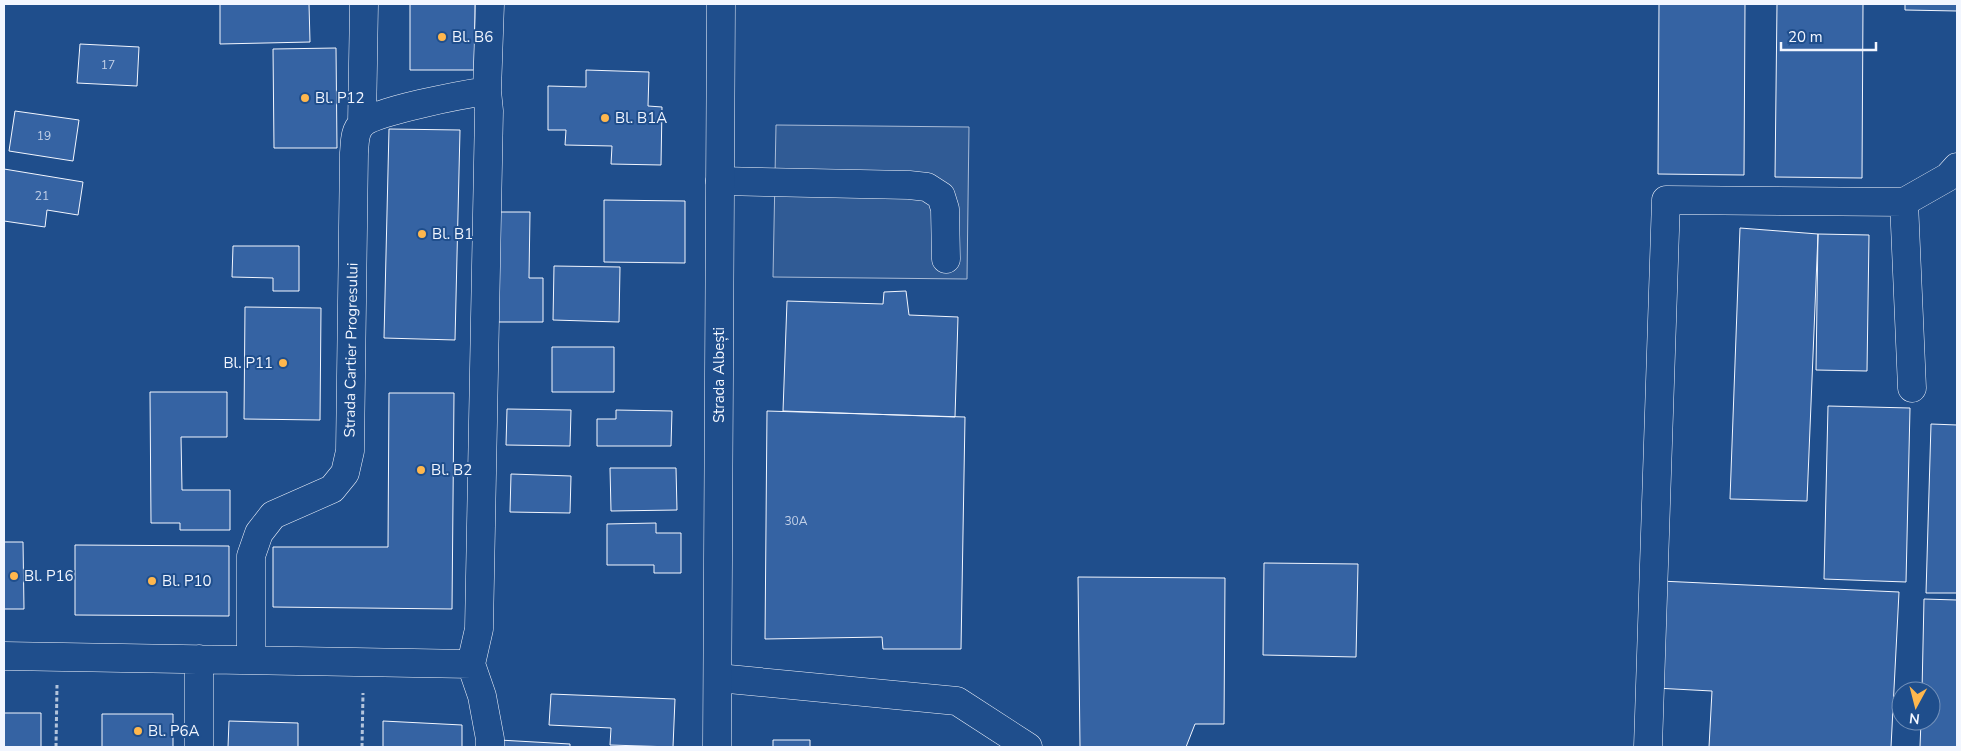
<svg xmlns="http://www.w3.org/2000/svg" width="1961" height="751" viewBox="0 0 1961 751" font-family="'Nunito Sans',sans-serif">
  <style>
    .built { fill: #305b95; stroke: #a8bbd7 }
    .building { fill: #3563a3; stroke: #f2f6ff }
    .lines { fill: none; stroke-linecap: round; stroke-linejoin: round }
    .minor-casing { stroke: #f2f6ff; stroke-width: 29 }
    .major-casing { stroke: #f2f6ff; stroke-width: 29 }
    .path { stroke: #b3c4dc; stroke-width: 3; stroke-dasharray: 4 2.5; stroke-linecap: butt }
    .minor { stroke: #1f4e8c; stroke-width: 28 }
    .major { stroke: #1f4e8c; stroke-width: 28 }
    .poi-dot { fill: #ffb74d; stroke: #1f4e8c; stroke-width: 2 }
    .labels { text-anchor: middle; stroke-width: 4; stroke-linejoin: round; paint-order: stroke }
    .number-label { font-size: 12px; fill: #c3d1e8 }
    .poi-label { font-size: 15px; fill: #f2f6ff; stroke: #1f4e8c; text-anchor: start }
    .street-label { font-size: 15px; fill: #f2f6ff; stroke: #1f4e8c }
  </style>
  <rect width="100%" height="100%" fill="#1f4e8c"/>
  <!-- built -->
  <path class="built" d="M 776,125 L 969,127 L 967,279 L 773,277 Z"/>
  <!-- building -->
  <path class="building" d="M 220,4 L 309,4 L 310,42 L 220,44 Z
    M 410,4 L 475,4 L 474,70 L 410,70 Z
    M 1659,4 L 1745,4 L 1744,175 L 1658,174 Z
    M 1777,4 L 1863,4 L 1862,178 L 1775,177 Z
    M 1905,4 L 1957,4 L 1957,11 L 1905,10 Z
    M 80,44 L 139,47 L 137,86 L 77,83 Z
    M 336,48 L 337,148 L 274,148 L 273,49 Z
    M 586,70 L 649,72 L 648,106 L 662,107 L 661,165 L 611,164 L 612,146 L 565,145 L 566,130 L 548,130 L 548,86 L 586,87 Z
    M 15,111 L 79,120 L 73,161 L 9,151 Z
    M 389,129 L 460,130 L 455,340 L 384,338 Z
    M 4,169 L 83,182 L 78,215 L 47,210 L 45,227 L 4,221 Z
    M 604,200 L 685,201 L 685,263 L 604,262 Z
    M 497,212 L 530,212 L 529,278 L 543,278 L 543,322 L 495,322 Z
    M 1740,228 L 1818,234 L 1807,501 L 1730,499 Z
    M 1818,234 L 1869,235 L 1867,371 L 1816,370 Z
    M 233,246 L 299,246 L 299,291 L 273,291 L 273,278 L 232,277 Z
    M 554,266 L 620,267 L 619,322 L 553,320 Z
    M 906,291 L 909,315 L 958,317 L 955,417 L 783,411 L 787,301 L 883,304 L 884,292 Z
    M 245,307 L 321,308 L 320,420 L 244,419 Z
    M 552,347 L 614,347 L 614,392 L 552,392 Z
    M 150,392 L 227,392 L 227,437 L 181,437 L 182,490 L 230,490 L 230,530 L 180,530 L 180,523 L 151,523 Z
    M 389,393 L 454,393 L 452,609 L 273,607 L 273,547 L 388,547 Z
    M 1828,406 L 1910,408 L 1906,582 L 1824,579 Z
    M 507,409 L 571,410 L 570,446 L 506,445 Z
    M 616,410 L 672,411 L 671,446 L 597,446 L 597,419 L 616,419 Z
    M 767,411 L 965,417 L 961,649 L 883,649 L 882,637 L 765,639 Z
    M 1931,424 L 1957,425 L 1957,593 L 1926,593 Z
    M 610,468 L 676,468 L 677,510 L 611,511 Z
    M 511,474 L 571,476 L 570,513 L 510,512 Z
    M 656,523 L 656,533 L 681,533 L 681,573 L 654,573 L 654,565 L 607,565 L 607,524 Z
    M 4,542 L 23,542 L 24,609 L 4,609 Z
    M 75,545 L 229,546 L 229,616 L 75,615 Z
    M 1264,563 L 1358,564 L 1356,657 L 1263,655 Z
    M 1078,577 L 1225,578 L 1224,724 L 1195,724 L 1186,747 L 1080,747 Z
    M 1660,581 L 1899,592 L 1891,747 L 1709,747 L 1712,691 L 1655,688 Z
    M 1924,599 L 1957,600 L 1957,747 L 1920,747 L 1921,721 L 1931,721 L 1931,691 L 1922,691 Z
    M 551,694 L 675,699 L 673,747 L 610,745 L 611,728 L 549,725 Z
    M 4,713 L 41,713 L 41,747 L 4,747 Z
    M 102,714 L 173,714 L 173,747 L 102,747 Z
    M 229,721 L 298,723 L 298,747 L 228,747 Z
    M 383,721 L 462,725 L 462,747 L 383,747 Z
    M 499,740 L 570,744 L 570,747 L 499,747 Z
    M 773,740 L 810,740 L 810,747 L 773,747 Z"/>
  <g class="lines">
    <defs>
      <path id="minor" d="M 487,91 L 489,111 L 479,629 L 471,664 L 482,696 L 490,739 L 490,747
        M 362,123 L 364,4
        M 720,181 L 909,185 L 927,187 L 941,196 L 945,209 L 946,259
        M 1904,202 L 1912,388
        M 4,656 L 471,664
        M 251,660 L 251,556 L 259,533 L 273,515 L 332,489 L 345,473 L 350,451 L 354,153 C 355,143 354,131 362,124 C 374,111 466,94 487,91 L 490,4
        M 718,678 L 957,701 L 1028,747
        M 199,747 L 199,659
        M 1648,747 L 1666,200 L 1904,202 L 1948,177 L 1957,167"/>
      <path id="major" d="M 717,747 L 721,4"/>
    </defs>
    <!-- minor casing -->
    <use href="#minor" class="minor-casing"/>
    <!-- major casing -->
    <use href="#major" class="major-casing"/>
    <!-- path -->
    <path class="path" d="M 56,747 L 57,685
      M 362,747 L 363,693"/>
    <!-- minor -->
    <use href="#minor" class="minor"/>
    <!-- major -->
    <use href="#major" class="major"/>
  </g>
  <!-- markers -->
  <g class="poi-dot">
    <circle cx="442" cy="37" r="5"/>
    <circle cx="305" cy="98" r="5"/>
    <circle cx="605" cy="118" r="5"/>
    <circle cx="422" cy="234" r="5"/>
    <circle cx="283" cy="363" r="5"/>
    <circle cx="421" cy="470" r="5"/>
    <circle cx="14" cy="576" r="5"/>
    <circle cx="152" cy="581" r="5"/>
    <circle cx="138" cy="731" r="5"/>
  </g>
  <g class="labels">
    <!-- number labels -->
    <g class="number-label">
      <text x="108" y="69">17</text>
      <text x="44" y="140">19</text>
      <text x="42" y="200">21</text>
      <text x="796" y="525">30A</text>
    </g>
    <!-- poi labels -->
    <g class="poi-label">
      <text x="452" y="42">Bl. B6</text>
      <text x="315" y="103">Bl. P12</text>
      <text x="615" y="123">Bl. B1A</text>
      <text x="432" y="239">Bl. B1</text>
      <text x="273" y="368" text-anchor="end">Bl. P11</text>
      <text x="431" y="475">Bl. B2</text>
      <text x="24" y="581">Bl. P16</text>
      <text x="162" y="586">Bl. P10</text>
      <text x="148" y="736">Bl. P6A</text>
    </g>
    <!-- street labels -->
    <g class="street-label">
      <text transform="translate(351 350) rotate(-89)" y="5">Strada Cartier Progresului</text>
      <text transform="translate(719 375) rotate(-90)" y="5">Strada Albești</text>
    </g>
  </g>
  <!-- border -->
  <rect width="1961" height="751" fill="none" stroke="#f2f6ff" stroke-width="10"/>
  <!-- north arrow -->
  <g transform="translate(1916 706) rotate(187)"><circle r="24" fill="#1f4e8c" stroke="#7391ba"/>
  <path d="M0-4L9 19L0 12L-9 19Z" fill="#ffb74d"/>
  <text y="-8" font-size="14" font-weight="bold" text-anchor="middle" fill="#f2f6ff">N</text>
  </g>
  <!-- scale -->
  <path d="M1781 42v8h95v-8" fill="none" stroke="#f2f6ff" stroke-width="2.5"/>
  <text x="1788" y="42" font-size="15" fill="#f2f6ff" stroke="#1f4e8c" stroke-width="4" paint-order="stroke">20 m</text>
</svg>
